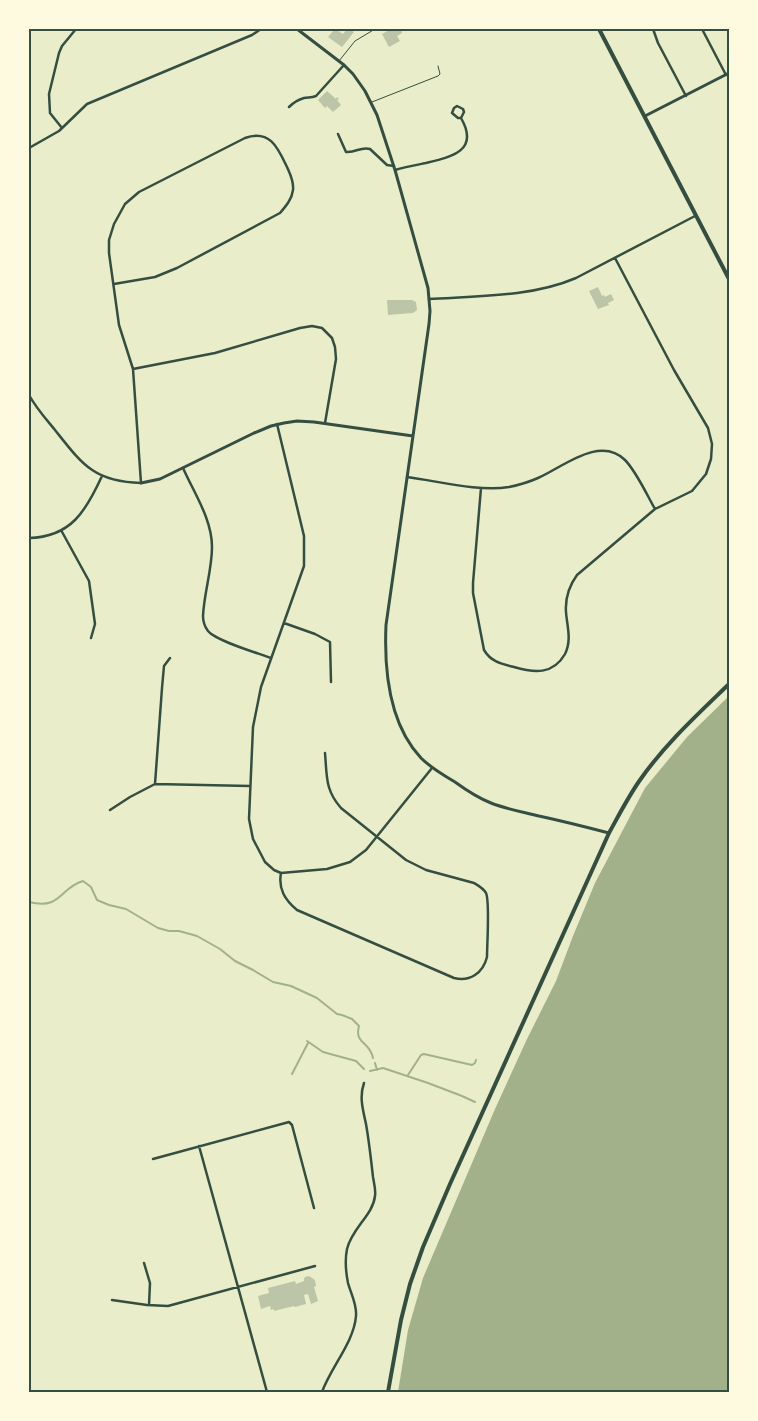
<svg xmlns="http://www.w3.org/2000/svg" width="758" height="1421" viewBox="0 0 758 1421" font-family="Literata,serif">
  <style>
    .water { fill: #a3b18a }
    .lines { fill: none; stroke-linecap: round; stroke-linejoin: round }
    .stream { stroke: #a3b18a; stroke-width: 2 }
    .building { fill: #bcc5a7 }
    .service { stroke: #344e41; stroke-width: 1 }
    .minor { stroke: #344e41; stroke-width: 2.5 }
    .tertiary { stroke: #344e41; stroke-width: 3 }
    .secondary { stroke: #344e41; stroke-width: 4 }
    .neatline { fill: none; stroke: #344e41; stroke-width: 2 }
  </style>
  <rect width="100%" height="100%" fill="#e9edc9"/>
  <!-- water -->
  <path class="water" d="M 729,696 L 729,1392 L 398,1392 L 408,1330 L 423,1278 L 495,1109 L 527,1039 L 556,981 L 573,936 L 595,883 L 645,788 L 687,737 Z"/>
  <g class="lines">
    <!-- stream -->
    <path class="stream" d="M 29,902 C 62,910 59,888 83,881 L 91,887 L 97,900 L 109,905 L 126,909 L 158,928 L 169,931 L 179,931 L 197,936 L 220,949 L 235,961 L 253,970 L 273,982 L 291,986 L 317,998 L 337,1014 L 342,1015 L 352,1019 L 359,1026 C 354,1044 370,1041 373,1058
      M 307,1041 L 323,1052 L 356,1061 L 364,1069
      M 375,1063 L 377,1070
      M 370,1071 L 383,1068 L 428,1083 L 462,1096 L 475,1102
      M 292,1074 L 308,1043
      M 408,1075 L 421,1055 L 424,1054 L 472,1065 L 475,1063 L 476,1060"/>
  </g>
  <!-- building -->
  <path class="building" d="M 335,29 L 343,34 L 347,29 L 349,29 L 354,32 L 342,47 L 328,37 Z
    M 391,29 L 401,29 L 402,33 L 397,36 L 400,41 L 389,47 L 382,34 Z
    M 327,91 L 336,99 L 337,97 L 339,99 L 337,100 L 341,105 L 333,112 L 327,106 L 325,108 L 318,100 Z
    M 598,287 L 602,296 L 604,295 L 605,297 L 611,294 L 614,300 L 608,303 L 609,305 L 598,309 L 589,291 Z
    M 387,300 L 412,300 L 416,302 L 417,310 L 413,313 L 388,315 Z
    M 309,1276 L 315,1280 L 316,1286 L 314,1287 L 318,1301 L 311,1304 L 308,1294 L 304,1295 L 306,1304 L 295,1307 L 294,1306 L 274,1311 L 274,1309 L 271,1310 L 270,1306 L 261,1309 L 258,1296 L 269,1293 L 268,1288 L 295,1281 L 296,1284 L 304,1281 L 304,1279 L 305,1277 Z"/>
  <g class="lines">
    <!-- service -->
    <path class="service" d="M 339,61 L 355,41 L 375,29
      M 372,102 L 438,76 L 440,74 L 438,66"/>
    <!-- minor -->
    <path class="minor" d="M 653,29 L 658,43 L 686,96
      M 702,29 L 726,75
      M 289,107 C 293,103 297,100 304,98 C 308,97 311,98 316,96 L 344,65
      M 62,128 L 50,113 L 49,94 L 59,53 L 62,46 L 76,29
      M 338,134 L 346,152 C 356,153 361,146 370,149 L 387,165 L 394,166
      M 29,148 L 59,131 L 87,104 L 252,35 L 261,29
      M 395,170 C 405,167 416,165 426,163 C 451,157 480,151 461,118 L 458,118 L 452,113 L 454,108 L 457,106 L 463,109 L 464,112 L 461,118
      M 429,299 C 477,296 532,297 576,278 L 695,216
      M 133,369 L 215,353 L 300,328 L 312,326 L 322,328 L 332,338 L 335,347 L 336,359 L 325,423
      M 29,395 C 36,408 46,419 55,430 C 82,464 94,482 141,483 L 133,369 L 119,325 L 109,253 L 109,240 L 114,224 L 125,204 L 139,192 L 245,138 C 270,129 278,148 287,167 C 290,174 294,181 293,190 C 292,199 286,206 280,213 L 177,268 L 155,277 L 114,284
      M 277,424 L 304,536 L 304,566 L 261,687 L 253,727 L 249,819 L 253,839 L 265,862 L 274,870 L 281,873 L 327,869 L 350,862 L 366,850 L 432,768
      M 183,468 C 194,493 212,519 212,547 C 212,570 204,593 203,616 C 203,621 205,627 208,631 C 216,641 258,653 271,658
      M 407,477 C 438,481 478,492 509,487 C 519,485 529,482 538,478 C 563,467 600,435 625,460 C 636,471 647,495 655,509
      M 481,488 L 473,583 L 473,593 L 484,650 C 491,662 502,664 514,667 C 534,673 553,675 565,654 C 572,640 567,626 566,612 C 565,598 569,586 577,575 L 655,509 L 692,491 L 706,474 L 711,459 L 712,444 L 708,428 L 674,370 L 615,258
      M 61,530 L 89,581 L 95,624 L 91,638
      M 29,538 C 71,537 86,511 102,476
      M 284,623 L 315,634 L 330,642 L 331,682
      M 155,784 L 162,688 L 164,666 L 170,658
      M 110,810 L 130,797 L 155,784 L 250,786
      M 281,873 C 278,889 285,900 297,910 L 454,978 C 470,982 483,973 487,957 C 487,944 490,902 486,893 C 483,888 479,886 474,883 L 426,870 L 406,860 L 341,808 C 325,790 327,776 325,753
      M 199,1146 L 267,1392
      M 153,1159 L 289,1122 L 292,1125 L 314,1208
      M 144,1263 L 150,1283 L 149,1305
      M 112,1300 L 147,1305 L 168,1306 L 315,1266
      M 322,1392 C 331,1367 354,1342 356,1316 C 357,1304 351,1294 348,1283 C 346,1273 345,1259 347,1249 C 352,1228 373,1215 375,1196 C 376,1190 374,1183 373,1177 C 371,1159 369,1141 366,1124 C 363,1110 359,1097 364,1083"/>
    <!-- tertiary -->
    <path class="tertiary" d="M 297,29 L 344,65 L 353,74 L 365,91 L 377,115 L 395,170 L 428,288 L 430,311 L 429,324 L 386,625 C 384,670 389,724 421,758 C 431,768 443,775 455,782 C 466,790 478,798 491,803 C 506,809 523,812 539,816 C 562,821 586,827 609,833
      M 645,116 L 729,73
      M 141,483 L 160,479 L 254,433 L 271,426 L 284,423 L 297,421 L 314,422 L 413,436"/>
    <!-- secondary -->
    <path class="secondary" d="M 599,29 L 729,279
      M 388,1392 L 401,1320 L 410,1284 L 423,1247 L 450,1184 L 609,833 C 619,815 628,797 640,780 C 665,744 698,714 729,684"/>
  </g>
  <!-- border -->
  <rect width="758" height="1421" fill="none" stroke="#fefae0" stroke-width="60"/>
  <rect x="30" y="30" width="698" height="1361" class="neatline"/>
</svg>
